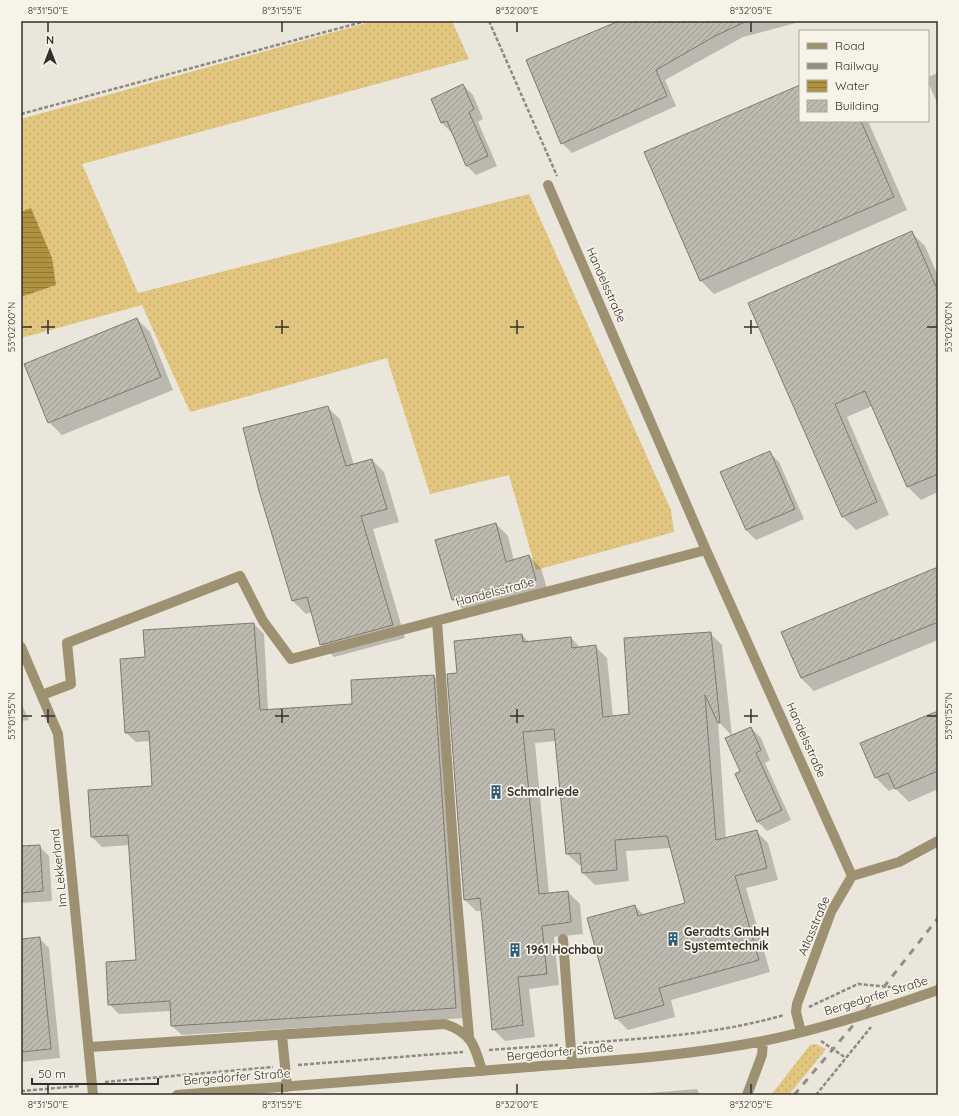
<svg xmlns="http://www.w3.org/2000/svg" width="959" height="1116" viewBox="0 0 959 1116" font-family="Quicksand,sans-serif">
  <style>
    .grass { fill: url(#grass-dots) }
    .water { fill: url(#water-rules) }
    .shadow { fill: #0003 }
    .building { fill: url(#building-hatch); stroke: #7d796f }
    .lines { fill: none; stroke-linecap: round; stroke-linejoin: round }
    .path { stroke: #8d8a83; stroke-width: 2.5; stroke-dasharray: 4 2; stroke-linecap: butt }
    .minor { stroke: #9e9171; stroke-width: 10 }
    .rail { stroke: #918e87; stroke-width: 3; stroke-dasharray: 7 7; stroke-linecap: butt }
    .ticks { fill: none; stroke: #32302c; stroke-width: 1.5 }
    .labels { text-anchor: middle; stroke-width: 3.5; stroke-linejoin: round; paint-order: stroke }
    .street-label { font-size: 12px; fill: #32302c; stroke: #f7f3e8 }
    .poi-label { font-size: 12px; font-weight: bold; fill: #32302c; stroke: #f7f3e8; text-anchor: start }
    .neatline { fill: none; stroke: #32302c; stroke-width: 1.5 }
    .ticks-label { font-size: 10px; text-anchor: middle; fill: #32302c }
  </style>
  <defs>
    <pattern id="grass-dots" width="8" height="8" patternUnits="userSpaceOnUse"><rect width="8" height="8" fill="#e2c680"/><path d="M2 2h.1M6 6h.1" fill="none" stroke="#c2aa6f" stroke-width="1.8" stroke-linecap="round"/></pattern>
    <pattern id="water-rules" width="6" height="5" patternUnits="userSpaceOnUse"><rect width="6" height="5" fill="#af9140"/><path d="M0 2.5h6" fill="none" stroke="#8f7736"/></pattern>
    <pattern id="building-hatch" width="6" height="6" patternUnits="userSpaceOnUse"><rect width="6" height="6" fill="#bebab0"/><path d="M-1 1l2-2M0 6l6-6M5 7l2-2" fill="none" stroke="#9b988f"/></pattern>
  </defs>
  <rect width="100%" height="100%" fill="#eae6db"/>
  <!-- grass -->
  <path class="grass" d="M 374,21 L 452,21 L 469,59 L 82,164 L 138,293 L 529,194 L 671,510 L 674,532 L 536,570 L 509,475 L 430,494 L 387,358 L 190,412 L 142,305 L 21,338 L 21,297 L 55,285 L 40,230 L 31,209 L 21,212 L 21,119 Z
    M 816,1044 L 826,1049 L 789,1095 L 771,1095 L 810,1045 Z"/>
  <!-- water -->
  <path class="water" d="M 31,208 L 52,258 L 56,285 L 21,297 L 21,212 Z"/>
  <!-- shadow -->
  <path class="shadow" d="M 622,21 L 803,21 L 743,37 L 665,80 L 676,106 L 572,153 L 562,143 Z
    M 938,73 L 938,105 L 928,82 L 928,77 Z
    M 463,85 L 473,95 L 483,119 L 478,122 L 497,166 L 476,175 L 466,165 L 452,133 L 442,123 L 432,99 Z
    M 800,86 L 800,121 L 868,121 L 907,210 L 714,294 L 701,281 L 646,153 Z
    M 912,233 L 925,246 L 938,276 L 938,492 L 921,500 L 908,487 L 872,406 L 847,417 L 889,515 L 856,530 L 843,517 L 749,303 Z
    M 137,319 L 150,332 L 173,390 L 62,435 L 49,422 Z
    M 327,407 L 340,419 L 354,465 L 372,460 L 384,472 L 399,522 L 373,529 L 405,638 L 334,657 L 321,644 L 312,612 L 306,614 L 293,601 L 260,491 Z
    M 769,452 L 779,462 L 804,519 L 756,540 L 746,530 Z
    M 496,524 L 508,536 L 514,561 L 529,556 L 541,568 L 548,592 L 465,611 L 452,599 Z
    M 938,568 L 938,640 L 814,691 L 801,678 Z
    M 254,624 L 264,634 L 268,710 L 353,705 L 434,676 L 444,686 L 466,1018 L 182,1035 L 172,1026 L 171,1011 L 119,1014 L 109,1004 L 137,961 L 130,845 L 102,847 L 92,837 L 89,791 L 153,787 L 150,741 L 136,742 L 126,733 L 146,658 Z
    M 710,633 L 722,645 L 732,736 L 718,721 L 726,839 L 756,831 L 768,843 L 778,880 L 746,888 L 770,972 L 671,1000 L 675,1017 L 628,1030 L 616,1018 L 635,906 L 644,915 L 686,904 L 671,848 L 626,851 L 629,881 L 595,885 L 583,873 L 582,865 L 579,865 L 567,854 L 556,741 L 535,743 L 549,894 L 568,892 L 580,904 L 583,934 L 554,937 L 559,985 L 529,989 L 535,1037 L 505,1041 L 493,1029 L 482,911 L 476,911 L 464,899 L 458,674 L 522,635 L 529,642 L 571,638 L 581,648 L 595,646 L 607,658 L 613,717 L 630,715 Z
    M 21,703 L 29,720 L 21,721 Z
    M 938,712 L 938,789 L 909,802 L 895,788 L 889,791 L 876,778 L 861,744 Z
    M 751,728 L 761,738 L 770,760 L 765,763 L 791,820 L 767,831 L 757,821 L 741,772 Z
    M 39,846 L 49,856 L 52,901 L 21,903 L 21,847 Z
    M 39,938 L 49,948 L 60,1058 L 21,1062 L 21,940 Z
    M 697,1089 L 700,1095 L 626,1095 Z"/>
  <!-- building -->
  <path class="building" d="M 619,21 L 747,21 L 715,36 L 656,70 L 667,96 L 561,144 L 526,60 Z
    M 463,84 L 474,109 L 469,112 L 488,156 L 466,166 L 447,121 L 441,123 L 431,99 Z
    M 800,85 L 800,121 L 861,121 L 894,197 L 700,281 L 644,152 Z
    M 912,231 L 938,291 L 938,474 L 907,487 L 865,391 L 835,404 L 877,502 L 842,517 L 748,303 Z
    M 137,318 L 161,377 L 48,423 L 24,364 Z
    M 328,406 L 346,466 L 372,459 L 387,509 L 361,516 L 393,625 L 320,645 L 307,597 L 292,601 L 259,491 L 243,428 Z
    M 770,451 L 795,509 L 746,530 L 720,472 Z
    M 496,523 L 506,562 L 529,555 L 536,580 L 513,586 L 512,583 L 452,600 L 435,540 Z
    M 938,567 L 938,622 L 801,678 L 781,632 Z
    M 254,623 L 260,710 L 352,704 L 351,680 L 434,675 L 456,1008 L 171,1026 L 170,1001 L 108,1005 L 106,962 L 136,960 L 128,835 L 91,837 L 88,790 L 152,786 L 149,731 L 125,733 L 120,659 L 145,657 L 143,630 Z
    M 711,632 L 720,723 L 718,723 L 705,695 L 716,840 L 757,830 L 767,868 L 735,876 L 759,960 L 659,988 L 664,1005 L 615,1019 L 587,918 L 635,905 L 638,916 L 685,903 L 667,836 L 615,840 L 617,870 L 582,873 L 580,853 L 566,854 L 554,729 L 523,732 L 539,894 L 568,891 L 571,922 L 542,926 L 547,974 L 518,977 L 523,1025 L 492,1030 L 480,898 L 464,900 L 447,674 L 457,673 L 454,641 L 522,634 L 523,642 L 571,637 L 572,648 L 596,645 L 603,717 L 629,714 L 624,638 Z
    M 938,711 L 938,771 L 895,789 L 888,773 L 875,778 L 860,743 Z
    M 751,727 L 761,750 L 756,753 L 782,810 L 757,822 L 735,774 L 740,771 L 725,738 Z
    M 40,845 L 43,891 L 21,893 L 21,846 Z
    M 40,937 L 51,1049 L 21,1052 L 21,939 Z"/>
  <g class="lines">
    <!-- path -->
    <path class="path" d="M 489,21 L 557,176
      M 21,114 L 366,21
      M 809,1007 L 858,984 L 901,988
      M 821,1041 L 846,1058
      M 583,1043 C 651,1038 718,1034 784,1015
      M 489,1050 L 558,1045
      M 298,1065 L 463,1052
      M 105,1082 L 273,1067
      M 21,1091 L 80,1086
      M 816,1095 L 871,1027"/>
    <!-- minor -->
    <path class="minor" d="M 548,185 L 706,550 L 852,876
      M 437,621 L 457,900 L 469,1037
      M 21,647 L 58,734 L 93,1095
      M 42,695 L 71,684 L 67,643 L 240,576 L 263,621 L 291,659 L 706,550
      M 563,939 L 572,1064
      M 801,1032 L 796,1012 L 797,1004 L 831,912 L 852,876 L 899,862 L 938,841
      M 282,1035 L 287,1087
      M 90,1047 L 445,1024 C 472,1033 475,1046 482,1071
      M 177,1095 C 294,1086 412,1077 529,1067 C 607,1061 686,1056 763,1041 C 823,1029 881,1010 938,990
      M 747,1095 L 762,1055 L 763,1041"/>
    <!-- rail -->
    <path class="rail" d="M 794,1095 L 861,1016 L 938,918"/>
  </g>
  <!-- ticks -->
  <path class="ticks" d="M 48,22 L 48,32M 282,22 L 282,32M 517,22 L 517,32M 751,22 L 751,32M 48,320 L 48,334M 282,320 L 282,334M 517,320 L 517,334M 751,320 L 751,334M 22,327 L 32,327M 41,327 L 55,327M 275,327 L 289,327M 510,327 L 524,327M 744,327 L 758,327M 927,327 L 937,327M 48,709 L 48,723M 282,709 L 282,723M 517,709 L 517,723M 751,709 L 751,723M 22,716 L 32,716M 41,716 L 55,716M 275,716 L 289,716M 510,716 L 524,716M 744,716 L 758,716M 927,716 L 937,716M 48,1084 L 48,1094M 282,1084 L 282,1094M 517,1084 L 517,1094M 751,1084 L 751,1094"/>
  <!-- icons -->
  <defs>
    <symbol id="building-bare" viewBox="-9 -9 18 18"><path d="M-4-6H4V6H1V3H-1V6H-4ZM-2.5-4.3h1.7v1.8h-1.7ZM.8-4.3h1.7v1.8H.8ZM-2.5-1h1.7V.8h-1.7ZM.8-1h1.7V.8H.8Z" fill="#2d5d7c" stroke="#f7f3e8" stroke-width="2.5" paint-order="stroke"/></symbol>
  </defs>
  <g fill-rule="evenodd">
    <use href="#building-bare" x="486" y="782" width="20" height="20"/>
    <use href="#building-bare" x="663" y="929" width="20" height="20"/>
    <use href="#building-bare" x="505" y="940" width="20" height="20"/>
  </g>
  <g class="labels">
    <!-- street labels -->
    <g class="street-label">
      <text transform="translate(606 285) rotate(66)" y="4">Handelsstraße</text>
      <text transform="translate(495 592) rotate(-15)" y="4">Handelsstraße</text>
      <text transform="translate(806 740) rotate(66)" y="4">Handelsstraße</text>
      <text transform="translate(59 868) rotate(-96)" y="4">Im Lekkerland</text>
      <text transform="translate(814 926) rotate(-67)" y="4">Atlasstraße</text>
      <text transform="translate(876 996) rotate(-17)" y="4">Bergedorfer Straße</text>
      <text transform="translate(560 1052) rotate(-5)" y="4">Bergedorfer Straße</text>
      <text transform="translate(237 1077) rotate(-4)" y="4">Bergedorfer Straße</text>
    </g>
    <!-- poi labels -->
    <g class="poi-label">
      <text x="507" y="796">Schmalriede</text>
      <text x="684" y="936">Geradts GmbH<tspan x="684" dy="14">Systemtechnik</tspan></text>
      <text x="526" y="954">1961 Hochbau</text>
    </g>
  </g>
  <!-- border -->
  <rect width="959" height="1116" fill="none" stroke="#f7f3e8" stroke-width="44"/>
  <!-- legend -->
  <rect x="799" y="30" width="130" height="92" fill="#f7f3e8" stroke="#a8a59d"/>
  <rect x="807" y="43" width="20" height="6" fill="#9e9171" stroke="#a8a59d"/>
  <text x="835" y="50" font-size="12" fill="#32302c">Road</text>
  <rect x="807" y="63" width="20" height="6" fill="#918e87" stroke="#a8a59d"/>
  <text x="835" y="70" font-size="12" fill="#32302c">Railway</text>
  <rect x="807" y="80" width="20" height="12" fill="url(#water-rules)" stroke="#a8a59d"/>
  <text x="835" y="90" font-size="12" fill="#32302c">Water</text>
  <rect x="807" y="100" width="20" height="12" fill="url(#building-hatch)" stroke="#a8a59d"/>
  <text x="835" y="110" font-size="12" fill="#32302c">Building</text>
  <!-- north arrow -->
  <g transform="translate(50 50)" stroke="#f7f3e8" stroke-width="3" paint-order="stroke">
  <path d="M0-3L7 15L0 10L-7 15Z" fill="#32302c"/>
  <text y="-6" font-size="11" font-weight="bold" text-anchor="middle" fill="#32302c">N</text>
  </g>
  <!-- scale -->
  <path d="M32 1078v6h126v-6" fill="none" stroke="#32302c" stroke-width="2"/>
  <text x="38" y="1078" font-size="12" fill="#32302c" stroke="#f7f3e8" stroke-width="3" paint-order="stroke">50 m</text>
  <rect x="22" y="22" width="915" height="1072" class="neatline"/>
  <g class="ticks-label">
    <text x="48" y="14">8°31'50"E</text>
    <text x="282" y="14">8°31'55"E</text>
    <text x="517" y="14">8°32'00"E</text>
    <text x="751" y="14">8°32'05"E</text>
    <text transform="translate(11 327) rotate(-90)" y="4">53°02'00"N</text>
    <text transform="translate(948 327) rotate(-90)" y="4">53°02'00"N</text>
    <text transform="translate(11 716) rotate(-90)" y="4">53°01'55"N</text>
    <text transform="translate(948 716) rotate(-90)" y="4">53°01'55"N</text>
    <text x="48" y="1108">8°31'50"E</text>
    <text x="282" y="1108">8°31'55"E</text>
    <text x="517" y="1108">8°32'00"E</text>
    <text x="751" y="1108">8°32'05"E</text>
  </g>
</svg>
